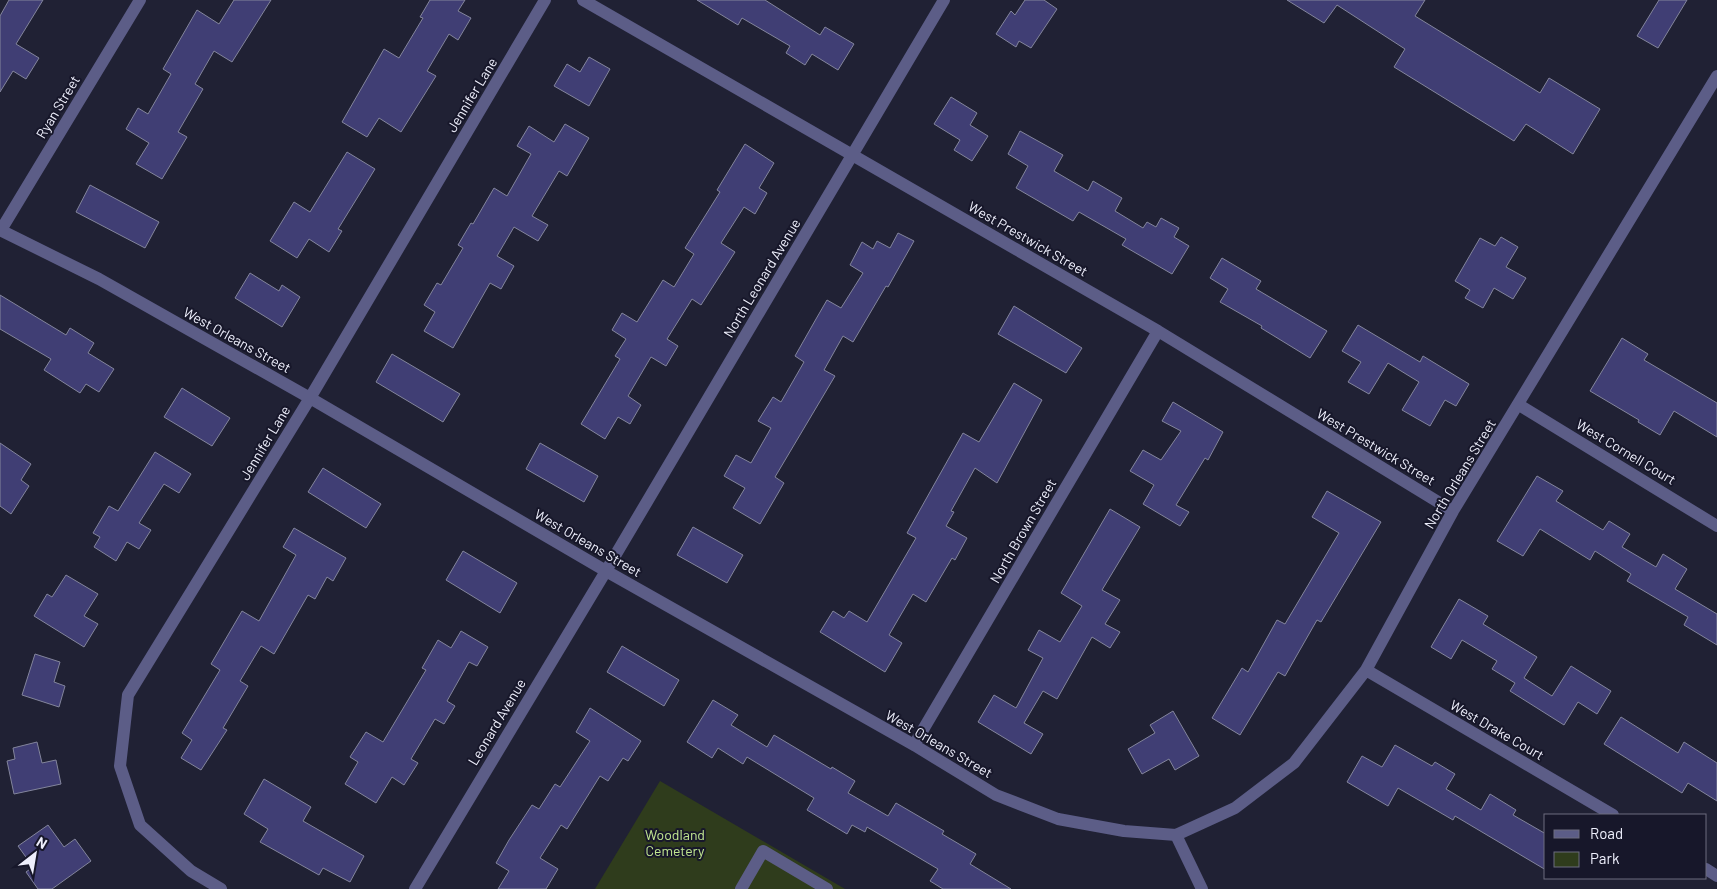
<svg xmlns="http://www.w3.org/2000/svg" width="1717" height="889" viewBox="0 0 1717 889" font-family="Barlow,sans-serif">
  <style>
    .green { fill: #2f3c1c }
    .building { fill: #403e74; stroke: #83859c }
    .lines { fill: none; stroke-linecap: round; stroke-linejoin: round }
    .minor { stroke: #5c5d87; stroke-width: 12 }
    .labels { text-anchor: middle; stroke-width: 4; stroke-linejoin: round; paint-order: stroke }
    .street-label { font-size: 14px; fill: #eeeffc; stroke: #17172a }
    .park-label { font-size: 14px; fill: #c2e891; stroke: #17172a }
  </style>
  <rect width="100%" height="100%" fill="#202134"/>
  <!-- green -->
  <path class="green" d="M 660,781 L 845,889 L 595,889 Z"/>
  <!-- building -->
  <path class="building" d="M 9,0 L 43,0 L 16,44 L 39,58 L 26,79 L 13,71 L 0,92 L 0,16 Z
    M 234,0 L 271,0 L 232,62 L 214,51 L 195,84 L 203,89 L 178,132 L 187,137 L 162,179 L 136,164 L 149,143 L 126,129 L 138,108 L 148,114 L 171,74 L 163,69 L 197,10 L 219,24 Z
    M 430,0 L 465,0 L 458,11 L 471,18 L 458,40 L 449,34 L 427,71 L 436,76 L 401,132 L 379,118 L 367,137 L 342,122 L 384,49 L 399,58 L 423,18 L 420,17 Z
    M 697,0 L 765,0 L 820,35 L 825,27 L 854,44 L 838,70 L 812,54 L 805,65 L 786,53 L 790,46 L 742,18 L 738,25 Z
    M 1025,0 L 1044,0 L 1057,9 L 1031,48 L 1019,41 L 1016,47 L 996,34 L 1011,11 L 1015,15 Z
    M 1287,0 L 1425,0 L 1415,16 L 1540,93 L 1549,78 L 1600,109 L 1573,154 L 1526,124 L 1514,141 L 1394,67 L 1405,49 L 1337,5 L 1324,23 Z
    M 1659,0 L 1687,0 L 1658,48 L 1637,36 Z
    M 589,57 L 610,69 L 589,106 L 554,86 L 567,64 L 580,72 Z
    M 951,97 L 977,113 L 970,125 L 988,136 L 972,161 L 954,150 L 960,140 L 934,124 Z
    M 565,124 L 589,138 L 567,176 L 559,171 L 532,216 L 548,225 L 538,241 L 514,227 L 497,256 L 514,266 L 501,289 L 490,283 L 453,348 L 424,331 L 435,312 L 424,305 L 437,283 L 441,285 L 463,248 L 458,245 L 471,223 L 473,224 L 494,188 L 507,196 L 531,154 L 517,146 L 529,126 L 554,142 Z
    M 1020,131 L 1063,155 L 1054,171 L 1088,191 L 1093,181 L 1122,198 L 1115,211 L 1143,228 L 1147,222 L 1156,227 L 1161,218 L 1179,228 L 1174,237 L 1189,246 L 1172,274 L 1122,245 L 1126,239 L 1079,212 L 1073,221 L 1016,188 L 1028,166 L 1008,154 Z
    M 745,144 L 774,163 L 759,188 L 767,193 L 755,214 L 744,207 L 721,243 L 735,252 L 701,305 L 692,299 L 667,339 L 678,346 L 666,366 L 651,357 L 628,396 L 641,405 L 630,424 L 618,417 L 605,439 L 581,424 L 620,359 L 615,356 L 626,339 L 612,330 L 622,313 L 637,322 L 663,280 L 674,287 L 694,254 L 685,248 L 720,192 L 717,190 Z
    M 347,152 L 375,169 L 338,229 L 342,231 L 329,252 L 309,239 L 297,258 L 270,241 L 294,202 L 310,212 Z
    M 90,185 L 159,222 L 145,248 L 76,212 Z
    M 898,233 L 914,241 L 888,287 L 886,286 L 853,342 L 843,336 L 824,370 L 835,376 L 775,477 L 784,483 L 760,524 L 733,508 L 745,488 L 724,476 L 736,455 L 751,463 L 771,428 L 758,421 L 773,397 L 781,402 L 804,362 L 795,356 L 816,319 L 827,300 L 841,308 L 863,273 L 850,265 L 862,242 L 873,249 L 877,241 L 890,248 Z
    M 1501,237 L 1518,247 L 1506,267 L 1526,278 L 1513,299 L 1494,288 L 1483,308 L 1465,298 L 1470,290 L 1455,281 L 1480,238 L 1495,246 Z
    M 1222,258 L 1261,281 L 1256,289 L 1327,331 L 1310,358 L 1261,328 L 1262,326 L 1220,302 L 1228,289 L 1210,278 Z
    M 250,273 L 279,291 L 282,285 L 300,297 L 282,327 L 235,298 Z
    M 0,295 L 66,335 L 70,328 L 94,343 L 88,353 L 114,369 L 99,392 L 86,384 L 80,393 L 44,370 L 51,359 L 0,329 Z
    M 1014,306 L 1082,348 L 1066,373 L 998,334 Z
    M 1358,325 L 1420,362 L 1423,356 L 1469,384 L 1456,406 L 1445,400 L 1430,426 L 1402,410 L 1419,382 L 1388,363 L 1369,394 L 1348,382 L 1361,362 L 1342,351 Z
    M 1622,338 L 1648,354 L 1644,360 L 1717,403 L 1717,437 L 1674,411 L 1660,435 L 1638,422 L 1639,420 L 1590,391 Z
    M 392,354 L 460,394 L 443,422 L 376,382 Z
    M 1014,383 L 1042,400 L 997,483 L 975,468 L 951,511 L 954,512 L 946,526 L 967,538 L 955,560 L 952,558 L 926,602 L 913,594 L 889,635 L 902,643 L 885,672 L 820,632 L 833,611 L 844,618 L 849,611 L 867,622 L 916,538 L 907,533 L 963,433 L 979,442 Z
    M 182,388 L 230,418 L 212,446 L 164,417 Z
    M 1173,402 L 1223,432 L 1208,460 L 1205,458 L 1176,505 L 1189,512 L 1180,526 L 1143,504 L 1154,485 L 1130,471 L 1143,450 L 1161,460 L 1181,431 L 1162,421 Z
    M 0,443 L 31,464 L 21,480 L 29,486 L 11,514 L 0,506 Z
    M 540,443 L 598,476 L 584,502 L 526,469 Z
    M 155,452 L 191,474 L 179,493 L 164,484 L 139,523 L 151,530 L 139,549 L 127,542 L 116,561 L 94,547 L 100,537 L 93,533 L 109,506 L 118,511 Z
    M 323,468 L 381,504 L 366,528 L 308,492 Z
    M 1537,476 L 1563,491 L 1556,501 L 1603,530 L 1609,521 L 1630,534 L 1622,547 L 1656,567 L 1663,554 L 1687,569 L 1675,589 L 1717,614 L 1717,645 L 1684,625 L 1688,617 L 1627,581 L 1631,574 L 1595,551 L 1590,560 L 1540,529 L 1523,556 L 1497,541 Z
    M 1327,491 L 1381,522 L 1321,622 L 1317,620 L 1285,676 L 1278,672 L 1240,735 L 1212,718 L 1242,668 L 1248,672 L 1277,620 L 1285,624 L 1339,533 L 1312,517 Z
    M 1110,509 L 1140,527 L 1102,590 L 1120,600 L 1105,624 L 1120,632 L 1110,648 L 1092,637 L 1057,699 L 1043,691 L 1024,723 L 1043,734 L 1031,754 L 978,722 L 994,695 L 1016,708 L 1043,658 L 1028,650 L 1039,630 L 1060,642 L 1082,606 L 1061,593 Z
    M 693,527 L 743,555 L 727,583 L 677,555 Z
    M 294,528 L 346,558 L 333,581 L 327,577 L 315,599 L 308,595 L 274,654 L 261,646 L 240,681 L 248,686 L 223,728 L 227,730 L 201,770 L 181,758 L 192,740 L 182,733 L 220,670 L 211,664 L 242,611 L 259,621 L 296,555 L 283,547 Z
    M 463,551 L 517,583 L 500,613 L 446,580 Z
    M 66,575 L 98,594 L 84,616 L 98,624 L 84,647 L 34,616 L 47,594 L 52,597 Z
    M 1459,599 L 1488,616 L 1483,624 L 1537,657 L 1524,678 L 1552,696 L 1571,666 L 1611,691 L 1597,714 L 1578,702 L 1564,725 L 1510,691 L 1515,683 L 1492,669 L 1497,661 L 1462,640 L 1451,659 L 1431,647 Z
    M 461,631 L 488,647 L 477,666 L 469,662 L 447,701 L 455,706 L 444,724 L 435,719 L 411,759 L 418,763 L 404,785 L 392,777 L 376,803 L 345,784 L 358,762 L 350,757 L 366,732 L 383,742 L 426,670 L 422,668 L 438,640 L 451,648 Z
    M 622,646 L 679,680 L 664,706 L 607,672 Z
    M 35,654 L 60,662 L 54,682 L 65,686 L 59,707 L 22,695 Z
    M 713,700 L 738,715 L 731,725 L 767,747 L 774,735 L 831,769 L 832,767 L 855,781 L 848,793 L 888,816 L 896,803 L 944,831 L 942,834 L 976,854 L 970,864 L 1011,889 L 943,889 L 930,881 L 938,869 L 867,827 L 865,832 L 852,825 L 847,834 L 807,810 L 814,798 L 747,757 L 743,764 L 718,748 L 712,758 L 687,742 Z
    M 590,708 L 641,741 L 628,761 L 623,758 L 608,781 L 600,776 L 567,829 L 561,825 L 540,858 L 558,869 L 546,889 L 498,889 L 509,871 L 496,863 L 509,840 L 532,805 L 539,809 L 555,784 L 560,787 L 590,741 L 576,732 Z
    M 1173,711 L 1199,756 L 1175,770 L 1169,759 L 1142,774 L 1128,749 L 1155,733 L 1150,725 Z
    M 1621,717 L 1678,753 L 1684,742 L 1717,763 L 1717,801 L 1688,783 L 1682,793 L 1604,744 Z
    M 37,742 L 42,763 L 56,760 L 61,784 L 14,794 L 7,761 L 15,759 L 13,748 Z
    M 1395,745 L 1432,766 L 1435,762 L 1455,774 L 1446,789 L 1481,810 L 1490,794 L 1516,810 L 1513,815 L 1546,834 L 1546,870 L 1455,816 L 1453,820 L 1398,788 L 1388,806 L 1347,782 L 1362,756 L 1382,767 Z
    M 264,779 L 311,807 L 303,821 L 364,856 L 350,882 L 323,868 L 319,875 L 260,842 L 268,829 L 244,814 Z
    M 48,825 L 64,847 L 75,839 L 91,861 L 52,889 L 38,889 L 26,872 L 33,867 L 18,846 Z"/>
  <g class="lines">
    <!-- minor -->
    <path class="minor" d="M 583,0 L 1158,331 L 1453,511
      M 0,230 L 99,279 L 310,398 L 606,571 L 914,745 L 996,795 L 1058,819 L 1124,831 L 1176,835 L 1235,808 L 1294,763 L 1366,670 L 1453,511 L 1717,76
      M 1,230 L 140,0
      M 1519,405 L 1717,526
      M 1366,670 L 1613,815
      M 914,745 L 1158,331
      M 1176,835 L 1202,889
      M 1706,869 L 1717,876
      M 221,889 L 191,871 L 140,825 L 120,766 L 128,695 L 310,398 L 545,0
      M 415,889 L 606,571 L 944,0
      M 741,889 L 763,851 L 827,889"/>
  </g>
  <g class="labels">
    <!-- street labels -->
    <g class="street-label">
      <text transform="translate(472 95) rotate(-59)" y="5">Jennifer Lane</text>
      <text transform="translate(58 107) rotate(-59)" y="5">Ryan Street</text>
      <text transform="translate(1028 239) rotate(30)" y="5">West Prestwick Street</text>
      <text transform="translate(762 278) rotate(-59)" y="5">North Leonard Avenue</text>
      <text transform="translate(237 340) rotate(29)" y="5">West Orleans Street</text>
      <text transform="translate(265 443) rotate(-59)" y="5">Jennifer Lane</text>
      <text transform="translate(1376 447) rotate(31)" y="5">West Prestwick Street</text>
      <text transform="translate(1626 452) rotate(31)" y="5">West Cornell Court</text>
      <text transform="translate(1460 474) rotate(-59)" y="5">North Orleans Street</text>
      <text transform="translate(1023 531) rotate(-60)" y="5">North Brown Street</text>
      <text transform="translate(588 543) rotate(30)" y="5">West Orleans Street</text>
      <text transform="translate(497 722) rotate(-59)" y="5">Leonard Avenue</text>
      <text transform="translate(1497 730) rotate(30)" y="5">West Drake Court</text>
      <text transform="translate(939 744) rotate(30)" y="5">West Orleans Street</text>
    </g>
    <!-- park labels -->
    <g class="park-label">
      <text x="675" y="840">Woodland<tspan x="675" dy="16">Cemetery</tspan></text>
    </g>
  </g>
  <!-- legend -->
  <rect x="1544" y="814" width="162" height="65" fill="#17172a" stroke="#6d6d7e"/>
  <rect x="1554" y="830" width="25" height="8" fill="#5c5d87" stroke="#6d6d7e"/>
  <text x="1590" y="839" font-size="15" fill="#eeeffc">Road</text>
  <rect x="1554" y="852" width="25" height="15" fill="#2f3c1c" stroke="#6d6d7e"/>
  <text x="1590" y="864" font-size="15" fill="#eeeffc">Park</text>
  <!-- north arrow -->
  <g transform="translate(35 854) rotate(31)" stroke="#17172a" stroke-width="4" paint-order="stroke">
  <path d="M0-4L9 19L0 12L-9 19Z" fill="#eeeffc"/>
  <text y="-8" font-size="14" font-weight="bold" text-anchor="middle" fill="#eeeffc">N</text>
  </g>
</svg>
